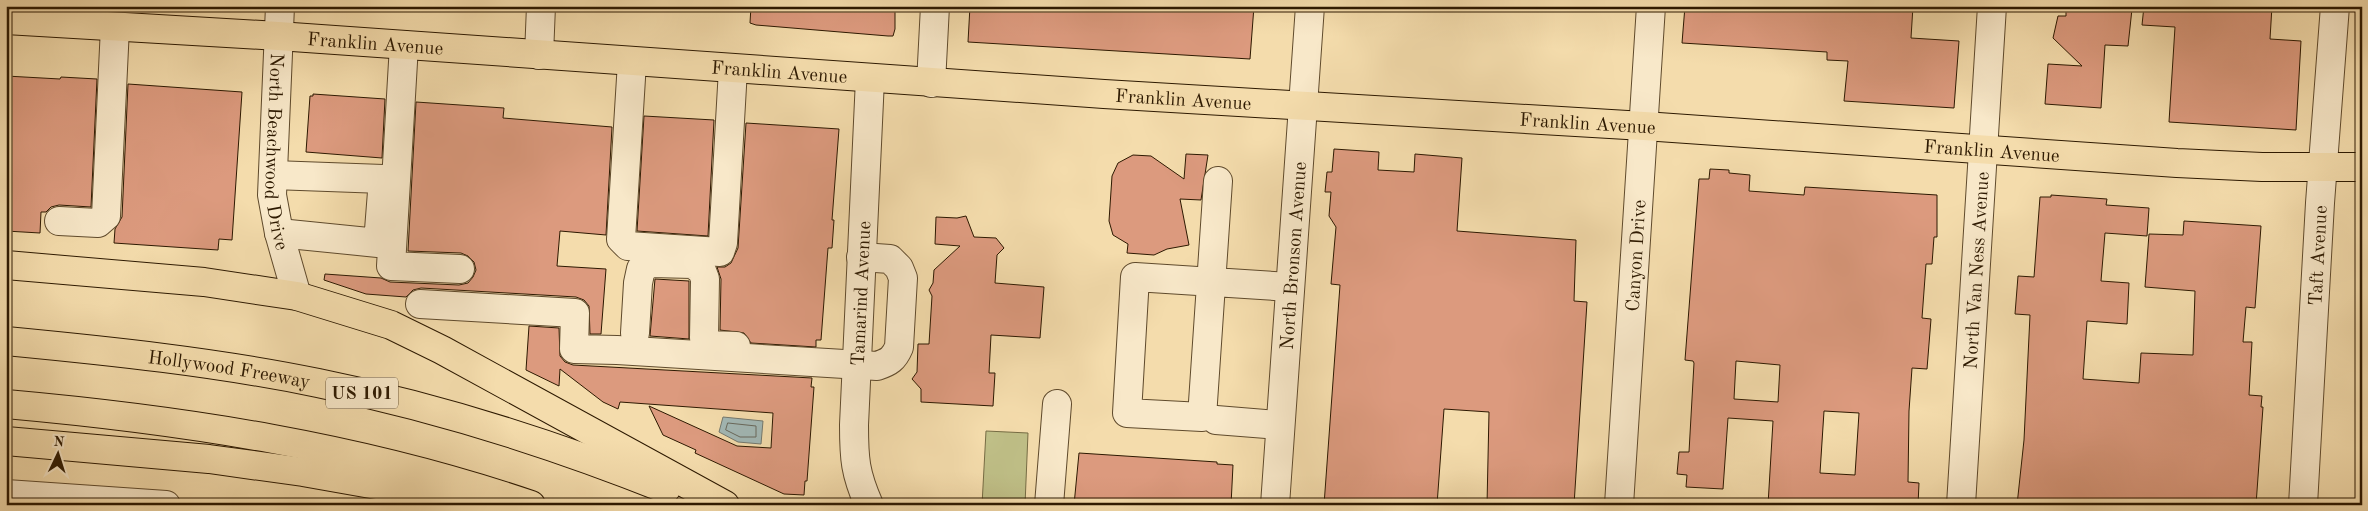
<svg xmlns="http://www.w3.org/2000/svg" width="2368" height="511" viewBox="0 0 2368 511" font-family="'Old Standard TT',serif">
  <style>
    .green { fill: #bfbf87; stroke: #766c44 }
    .water { fill: #a2b8b6; stroke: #73786e }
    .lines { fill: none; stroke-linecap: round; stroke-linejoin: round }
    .shore { stroke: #68685c; stroke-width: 1 }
    .building { fill: #dc9a7e; stroke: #2d1901; fill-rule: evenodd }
    .minor-casing { stroke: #5f4a2c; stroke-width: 30 }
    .major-casing { stroke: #2d1901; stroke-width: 30 }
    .highway-casing { stroke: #2d1901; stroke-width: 30 }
    .minor { stroke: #f8e8c9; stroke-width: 28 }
    .major { stroke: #f4dcac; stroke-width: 28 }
    .highway { stroke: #f4dcac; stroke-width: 28 }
    .labels { text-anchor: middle; stroke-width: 4; stroke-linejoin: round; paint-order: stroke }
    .shield { fill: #f8e8c9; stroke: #6a573d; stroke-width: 1 }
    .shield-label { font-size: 18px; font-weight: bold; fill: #2d1901 }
    .street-label { font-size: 19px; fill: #2d1901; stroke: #f8e8c9 }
  </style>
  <rect width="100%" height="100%" fill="#f4dcac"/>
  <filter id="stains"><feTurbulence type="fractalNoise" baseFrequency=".004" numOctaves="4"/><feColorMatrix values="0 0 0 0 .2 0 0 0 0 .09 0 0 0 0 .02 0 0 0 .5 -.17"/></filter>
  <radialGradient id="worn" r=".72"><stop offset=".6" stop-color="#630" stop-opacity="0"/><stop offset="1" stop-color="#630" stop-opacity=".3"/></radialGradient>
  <!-- green -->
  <path class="green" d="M 986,431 L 1028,433 L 1025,505 L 982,505 Z"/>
  <!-- water -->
  <path class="water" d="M 723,417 L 763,421 L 761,444 L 738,442 L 719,432 Z"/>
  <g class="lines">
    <!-- shore -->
    <path class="shore" d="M 728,423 L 756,426 L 756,437 L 740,437 L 726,430 Z"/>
  </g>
  <!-- building -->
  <path class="building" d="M 751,6 L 895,6 L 895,29 L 893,36 L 888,36 L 756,25 L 750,23 Z
    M 970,6 L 1254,6 L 1250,59 L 968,42 Z
    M 1685,6 L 1913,6 L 1911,38 L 1959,41 L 1954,108 L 1844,101 L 1848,61 L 1827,60 L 1827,52 L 1682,43 Z
    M 2066,6 L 2132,9 L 2128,46 L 2105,45 L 2101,108 L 2045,104 L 2048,64 L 2082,66 L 2053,38 L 2058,16 L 2066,16 Z
    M 2144,6 L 2272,6 L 2270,39 L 2301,41 L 2296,130 L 2169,122 L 2175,27 L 2142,25 Z
    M 6,76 L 60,79 L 61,77 L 97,79 L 91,207 L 59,205 L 51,207 L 46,212 L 41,212 L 40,233 L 6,231 Z
    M 128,84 L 242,92 L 232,240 L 219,239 L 218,250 L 114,243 L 115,229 L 122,217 Z
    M 313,94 L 385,99 L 382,158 L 306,152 L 310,96 L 313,96 Z
    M 416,102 L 504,108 L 503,118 L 612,127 L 606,235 L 560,231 L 557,266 L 606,269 L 601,334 L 590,334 L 589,306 L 584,300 L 576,297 L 421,288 L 413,290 L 406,297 L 366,294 L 324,280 L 325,274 L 381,278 L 390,282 L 459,285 L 468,283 L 473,277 L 476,270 L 474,262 L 468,256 L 461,253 L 408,251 Z
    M 644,116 L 714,120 L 708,236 L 637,231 Z
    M 746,123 L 839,129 L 832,220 L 834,220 L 832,248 L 828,248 L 821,340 L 816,340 L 816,347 L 751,343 L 744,333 L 720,330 L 721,279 L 717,267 L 725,267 L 731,263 L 738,248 Z
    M 1334,149 L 1379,152 L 1378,170 L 1414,172 L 1415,154 L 1462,158 L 1457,231 L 1576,240 L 1574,301 L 1587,302 L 1574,505 L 1487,505 L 1489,412 L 1444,409 L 1437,505 L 1324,505 L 1340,285 L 1331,284 L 1336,227 L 1329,216 L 1331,192 L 1325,192 L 1327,172 L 1332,172 Z
    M 1186,154 L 1208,155 L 1201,200 L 1180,199 L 1189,245 L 1167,249 L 1154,255 L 1127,253 L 1128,244 L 1113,235 L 1109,221 L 1112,176 L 1118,163 L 1133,155 L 1151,156 L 1184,179 Z
    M 1710,169 L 1729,170 L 1729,173 L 1750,175 L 1749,191 L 1804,195 L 1805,187 L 1937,195 L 1937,237 L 1934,237 L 1932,264 L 1926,264 L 1922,318 L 1931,319 L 1927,369 L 1912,368 L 1909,411 L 1908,482 L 1919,483 L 1918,505 L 1768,505 L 1773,421 L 1728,418 L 1723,489 L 1686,487 L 1687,475 L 1677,474 L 1679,452 L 1689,452 L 1694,363 L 1693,361 L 1685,360 L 1699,179 L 1709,179 ZM 1736,361 L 1780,365 L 1778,402 L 1734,399 ZM 1824,411 L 1859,413 L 1855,475 L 1820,473 Z
    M 2051,195 L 2107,199 L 2106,205 L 2149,208 L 2147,236 L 2105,233 L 2101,281 L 2129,283 L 2127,324 L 2087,321 L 2083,379 L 2139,383 L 2141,353 L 2193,355 L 2195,291 L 2145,287 L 2149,234 L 2183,235 L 2184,221 L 2261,226 L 2255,308 L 2246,307 L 2243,342 L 2252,342 L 2249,395 L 2262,396 L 2261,407 L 2263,407 L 2256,505 L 2017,505 L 2024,440 L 2030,315 L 2015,314 L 2018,276 L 2034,277 L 2040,197 L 2051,197 Z
    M 966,216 L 974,237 L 996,238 L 1004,248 L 997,255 L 995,283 L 1044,287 L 1040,338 L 991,335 L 989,373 L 995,373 L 993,406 L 921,402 L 921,389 L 912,379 L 917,372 L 918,344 L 929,344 L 932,296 L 929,290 L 933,283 L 934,270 L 960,246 L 935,244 L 936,217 L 957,218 Z
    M 655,279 L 689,281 L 689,339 L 650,336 Z
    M 529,326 L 559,328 L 560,356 L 565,362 L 573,365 L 812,378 L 811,387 L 814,387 L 807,481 L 805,481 L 804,495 L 784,494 L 695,453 L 696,450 L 663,435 L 649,406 L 737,446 L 771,448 L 773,413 L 620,402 L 618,409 L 603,402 L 560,369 L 559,386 L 526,370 Z
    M 1079,453 L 1217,462 L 1217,464 L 1233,465 L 1231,505 L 1074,505 Z"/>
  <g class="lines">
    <defs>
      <g id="minor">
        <path id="s1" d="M 280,6 L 272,195 L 279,233 L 297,296"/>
        <path d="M 404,45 L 391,266 L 460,269"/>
        <path d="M 539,55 L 541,6"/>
        <path d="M 632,62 L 621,239 L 628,246 L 720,252 L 723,243 L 733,69"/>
        <path d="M 931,83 L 935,6"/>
        <path d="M 273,175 L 383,179 L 378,243 L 279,233"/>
        <path d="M 1218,181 L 1202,417 L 1127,413 L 1135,277 L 1290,287"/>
        <path d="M 59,221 L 98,223 L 106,216 L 115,27"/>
        <path d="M 420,304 L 575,313 L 574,349 L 617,350 L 877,366 C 889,362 894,359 899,347 L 903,278 L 899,268 L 890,259 L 861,257"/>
        <path d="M 635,333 L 638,283 L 641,269 L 651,263 L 693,264 L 702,271 L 705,279 L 704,338 L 710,345 L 736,346"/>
        <path d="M 1216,420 L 1279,425"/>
        <path d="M 6,494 L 166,505"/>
        <path id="s2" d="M 869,505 C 855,473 854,459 854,425 L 870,79"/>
        <path d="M 1049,505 L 1057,404"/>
        <path id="s3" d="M 1275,505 L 1310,6"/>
        <path id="s4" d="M 1619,505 L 1651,6"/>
        <path id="s5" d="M 1961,505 L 1992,6"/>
        <path id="s6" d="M 2303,505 L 2320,203 L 2335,6"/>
      </g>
      <g id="major">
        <path id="s7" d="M 6,20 L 278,36 L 1104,94 L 1644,126 L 2177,163 L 2262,167 L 2362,167"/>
      </g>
      <g id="highway">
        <path d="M 6,265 L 204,282 L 297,296 L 391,325 L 442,350 L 725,505"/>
        <path id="s8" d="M 6,341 C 110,351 216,362 318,383 C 437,407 553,444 666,489"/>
        <path d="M 6,404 C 185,420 361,447 531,505"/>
        <path d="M 6,441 L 209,459 L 303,472 L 473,502"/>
      </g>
    </defs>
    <!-- minor casing -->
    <use href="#minor" class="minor-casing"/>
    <!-- major casing -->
    <use href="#major" class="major-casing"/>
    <!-- highway casing -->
    <use href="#highway" class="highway-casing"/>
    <!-- minor -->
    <use href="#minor" class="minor"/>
    <!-- major -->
    <use href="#major" class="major"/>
    <!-- highway -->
    <use href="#highway" class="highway"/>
  </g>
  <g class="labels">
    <!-- shield labels -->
    <rect class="shield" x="326" y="377.5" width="72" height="31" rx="4"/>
    <g class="shield-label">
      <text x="362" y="399">US 101</text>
    </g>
    <!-- street labels -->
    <g class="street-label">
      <text dy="7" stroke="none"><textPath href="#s7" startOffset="370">Franklin Avenue</textPath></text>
      <text dy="7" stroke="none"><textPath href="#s7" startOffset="775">Franklin Avenue</textPath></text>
      <text dy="7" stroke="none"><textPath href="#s7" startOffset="1180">Franklin Avenue</textPath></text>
      <text dy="7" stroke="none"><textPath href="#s7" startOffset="1585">Franklin Avenue</textPath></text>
      <text dy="7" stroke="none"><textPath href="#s7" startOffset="1990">Franklin Avenue</textPath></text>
      <text dy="7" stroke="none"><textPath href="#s1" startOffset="146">North Beachwood Drive</textPath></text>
      <text dy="7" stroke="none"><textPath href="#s3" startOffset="250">North Bronson Avenue</textPath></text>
      <text dy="7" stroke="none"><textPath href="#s4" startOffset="250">Canyon Drive</textPath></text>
      <text dy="7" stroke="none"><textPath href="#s6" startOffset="250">Taft Avenue</textPath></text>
      <text dy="7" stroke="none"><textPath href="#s5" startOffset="235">North Van Ness Avenue</textPath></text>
      <text dy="7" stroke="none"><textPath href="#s2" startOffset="214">Tamarind Avenue</textPath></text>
      <text dy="7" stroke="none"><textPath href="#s8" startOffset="225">Hollywood Freeway</textPath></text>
    </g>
  </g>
  <!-- margin -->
  <rect width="2368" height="511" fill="none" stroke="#f4dcac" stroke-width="25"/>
  <rect x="8" y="8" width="2353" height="496" fill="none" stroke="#2d1901" stroke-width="2.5"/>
  <rect x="12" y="12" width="2343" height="486" fill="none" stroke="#2d1901"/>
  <!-- north arrow -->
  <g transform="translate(58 454) rotate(4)" stroke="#f8e8c9" stroke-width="4" paint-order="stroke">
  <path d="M0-4L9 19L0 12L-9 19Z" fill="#2d1901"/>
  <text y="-8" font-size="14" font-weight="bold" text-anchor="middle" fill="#2d1901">N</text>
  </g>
  <rect width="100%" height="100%" filter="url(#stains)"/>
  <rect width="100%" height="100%" fill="url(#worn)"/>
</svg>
